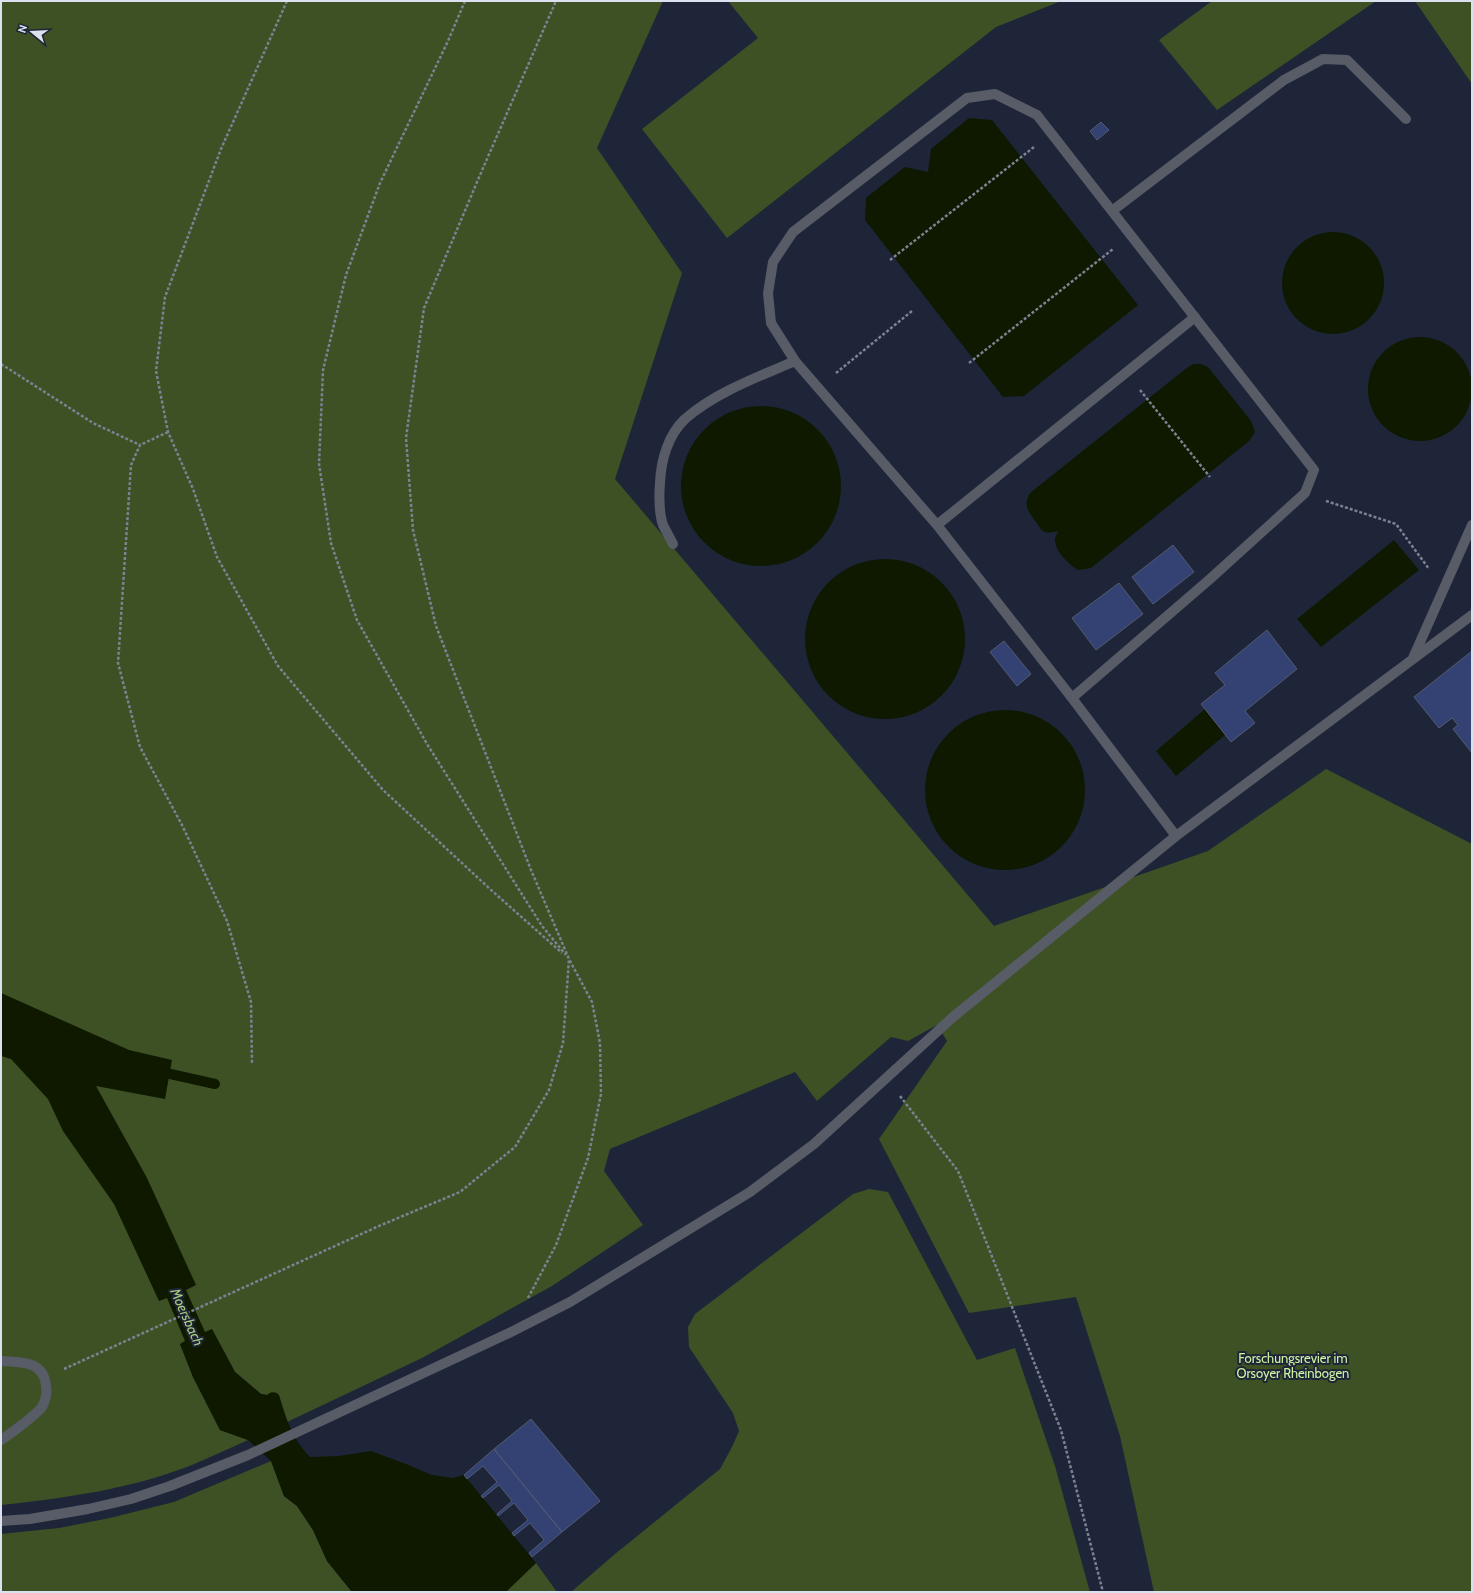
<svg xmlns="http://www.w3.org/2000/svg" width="1473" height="1593" viewBox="0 0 1473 1593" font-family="Cabin,sans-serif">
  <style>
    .green { fill: #3d5124 }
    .water { fill: #0e1900 }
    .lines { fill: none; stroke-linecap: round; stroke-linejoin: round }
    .stream { stroke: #0e1900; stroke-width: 10 }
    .building { fill: #334272; stroke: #535b71 }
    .path { stroke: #7b8292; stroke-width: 2.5; stroke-dasharray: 3 2; stroke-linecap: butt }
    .minor { stroke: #585c66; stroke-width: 10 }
    .labels { text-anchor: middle; stroke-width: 4; stroke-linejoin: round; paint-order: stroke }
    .park-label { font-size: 13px; fill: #cdf3a0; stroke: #1e2538 }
    .water-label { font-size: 14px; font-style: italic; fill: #a9cd7c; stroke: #1e2538 }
  </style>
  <rect width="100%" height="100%" fill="#1e2538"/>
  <!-- green -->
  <path class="green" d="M 1,1 L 663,1 L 597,148 L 682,273 L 615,479 L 994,926 L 1208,851 L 1326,769 L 1472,844 L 1472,1592 L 1154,1592 L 1120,1436 L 1076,1297 L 969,1313 L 879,1139 L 947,1041 L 937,1025 L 908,1041 L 891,1037 L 817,1101 L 795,1072 L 610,1149 L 604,1171 L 643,1225 L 552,1286 L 422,1358 L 287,1422 L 272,1392 L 267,1395 L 261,1394 L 235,1372 L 212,1330 L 185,1339 L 186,1341 L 180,1344 L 193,1377 L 220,1430 L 248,1440 C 230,1448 211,1457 192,1465 C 131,1489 66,1498 1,1505 Z
    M 728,1 L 1061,1 L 996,27 L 727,238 L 642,129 L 758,38 Z
    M 1212,1 L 1376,1 L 1217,110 L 1159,40 Z
    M 1415,1 L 1472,1 L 1472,84 Z
    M 869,1189 L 888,1192 L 977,1360 L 1015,1348 L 1055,1466 L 1090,1592 L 571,1592 L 615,1554 L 720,1469 L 732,1447 L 739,1431 L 733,1413 L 689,1347 L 688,1327 L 695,1314 L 853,1194 Z
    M 271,1461 L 284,1496 L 297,1506 L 313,1530 L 327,1561 L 352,1592 L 1,1592 L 1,1534 L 59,1528 L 110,1518 L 174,1502 Z
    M 536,1563 L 557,1592 L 506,1592 L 508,1589 Z"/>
  <!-- water -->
  <path class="water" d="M 969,118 L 992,120 L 1138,305 L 1024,396 L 1003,397 L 865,220 L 866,198 L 905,167 L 928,172 L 931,149 Z
    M1282 283a51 51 0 1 1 102 0a51 51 0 1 1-102 0Z
    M1368 389a52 52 0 1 1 104 0a52 52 0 1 1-104 0Z
    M 1194,364 L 1201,364 L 1208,367 L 1251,421 L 1255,432 L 1249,441 L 1091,568 L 1078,570 C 1070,565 1055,552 1055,540 C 1055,537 1057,534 1058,531 C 1053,532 1048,534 1043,531 C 1040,529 1038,524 1035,521 C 1028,511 1023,505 1030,493 L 1188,367 Z
    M681 486a80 80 0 1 1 160 0a80 80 0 1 1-160 0Z
    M 1394,540 L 1419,570 L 1321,647 L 1297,619 Z
    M805 639a80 80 0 1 1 160 0a80 80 0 1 1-160 0Z
    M 1205,709 L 1225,735 L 1176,776 L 1156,751 Z
    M925 790a80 80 0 1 1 160 0a80 80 0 1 1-160 0Z
    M 1,993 L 129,1050 L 172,1060 L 165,1099 L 96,1086 L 147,1178 L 196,1285 L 186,1290 L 205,1332 L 212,1329 L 235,1372 L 261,1394 L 267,1395 C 271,1392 275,1391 279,1395 C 286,1418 292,1439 310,1457 L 339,1456 L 371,1451 L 406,1464 L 432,1475 L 452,1478 L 464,1475 L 536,1563 L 506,1592 L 352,1592 L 327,1561 L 313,1530 L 297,1506 L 284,1496 L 271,1461 L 248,1440 L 220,1430 L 193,1377 L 180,1344 L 185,1341 L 167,1298 L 159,1301 L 114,1204 L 63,1131 L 48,1099 L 11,1059 L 1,1056 Z"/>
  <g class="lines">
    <!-- stream -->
    <path class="stream" d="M 157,1071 L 215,1084"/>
  </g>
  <!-- building -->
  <path class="building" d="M 1101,122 L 1109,130 L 1097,140 L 1090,131 Z
    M 1173,545 L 1194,572 L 1153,604 L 1132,577 Z
    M 1119,583 L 1143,614 L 1096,650 L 1072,618 Z
    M 1267,630 L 1297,669 L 1245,711 L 1255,723 L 1231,742 L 1201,704 L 1225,685 L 1215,673 Z
    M 1004,641 L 1031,674 L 1017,686 L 990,652 Z
    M 1472,651 L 1472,753 L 1453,729 L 1458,725 L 1452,718 L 1439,728 L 1414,697 Z
    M 531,1419 L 600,1501 L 562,1532 L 494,1449 Z
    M 494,1449 L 562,1532 L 532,1557 L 529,1553 L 544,1540 L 530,1523 L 514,1536 L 512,1533 L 528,1520 L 514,1503 L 498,1516 L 497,1514 L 512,1501 L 499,1485 L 483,1498 L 481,1496 L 497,1482 L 483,1466 L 467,1479 L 464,1475 Z"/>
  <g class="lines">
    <!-- path -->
    <path class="path" d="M 287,1 L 221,149 L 165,297 L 156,371 L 168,432 L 193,489 L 217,557 L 278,666 L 383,790 L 490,889 L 562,953
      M 465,1 L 448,41 L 380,183 L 346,275 L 323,370 L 319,464 L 331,543 L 357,620 L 427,744 L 542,926 L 566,955
      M 890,260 L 1034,147
      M 969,363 L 1113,249
      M 1,364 L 93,423 L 140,445
      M 836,373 L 912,311
      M 1140,390 L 1210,477
      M 168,432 L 140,445 L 131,465 L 118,663 L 140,747 L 182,825 L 227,921 L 251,1002 L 252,1063
      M 1326,501 L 1396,524 L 1429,569
      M 900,1096 L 958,1171 L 1061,1430 L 1103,1592
      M 528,1298 L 556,1245 L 588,1158 L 601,1094 L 600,1043 L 592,1002 L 569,959
      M 64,1369 L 379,1226 L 460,1192 L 515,1147 L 549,1090 L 563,1043 L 569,959 L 531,870 L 436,626 L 413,530 L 406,438 L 424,308 L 480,175 L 556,1"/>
    <!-- minor -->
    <path class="minor" d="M 1112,211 L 1284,80 L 1323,59 L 1347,60 L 1406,119
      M 937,525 L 1195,317
      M 673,544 C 670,538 666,531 663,525 C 659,514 659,494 660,483 C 661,460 668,435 685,419 C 716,392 758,377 795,361
      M 1413,658 L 1472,525
      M 1072,698 L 1210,579 L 1305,493 L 1314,470 L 1037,115 L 995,94 L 967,98 L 793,232 L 773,262 L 768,293 L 771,323 L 795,361 L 937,525 L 1072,698 L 1176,836
      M 1,1361 C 21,1362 44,1361 46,1386 C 47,1393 46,1400 42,1407 C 36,1415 10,1434 1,1440
      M 1,1521 L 30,1519 L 88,1509 L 131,1499 L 170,1486 L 248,1455 L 509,1333 L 570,1302 L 750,1192 L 814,1144 L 953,1017 L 1176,836 L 1472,615"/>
  </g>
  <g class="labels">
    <!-- park labels -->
    <g class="park-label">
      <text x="1293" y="1363">Forschungsrevier im<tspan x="1293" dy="15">Orsoyer Rheinbogen</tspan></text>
    </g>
    <!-- water labels -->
    <g class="water-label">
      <text transform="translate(187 1317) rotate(66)" y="5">Moersbach</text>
    </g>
  </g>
  <!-- border -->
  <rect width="1473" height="1593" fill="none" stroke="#dbe1ee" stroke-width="4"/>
  <!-- north arrow -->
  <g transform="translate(32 32) rotate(288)" stroke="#1e2538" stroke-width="3" paint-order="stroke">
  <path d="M0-3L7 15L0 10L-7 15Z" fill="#dbe1ee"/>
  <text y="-6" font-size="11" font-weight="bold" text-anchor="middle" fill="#dbe1ee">N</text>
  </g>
</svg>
